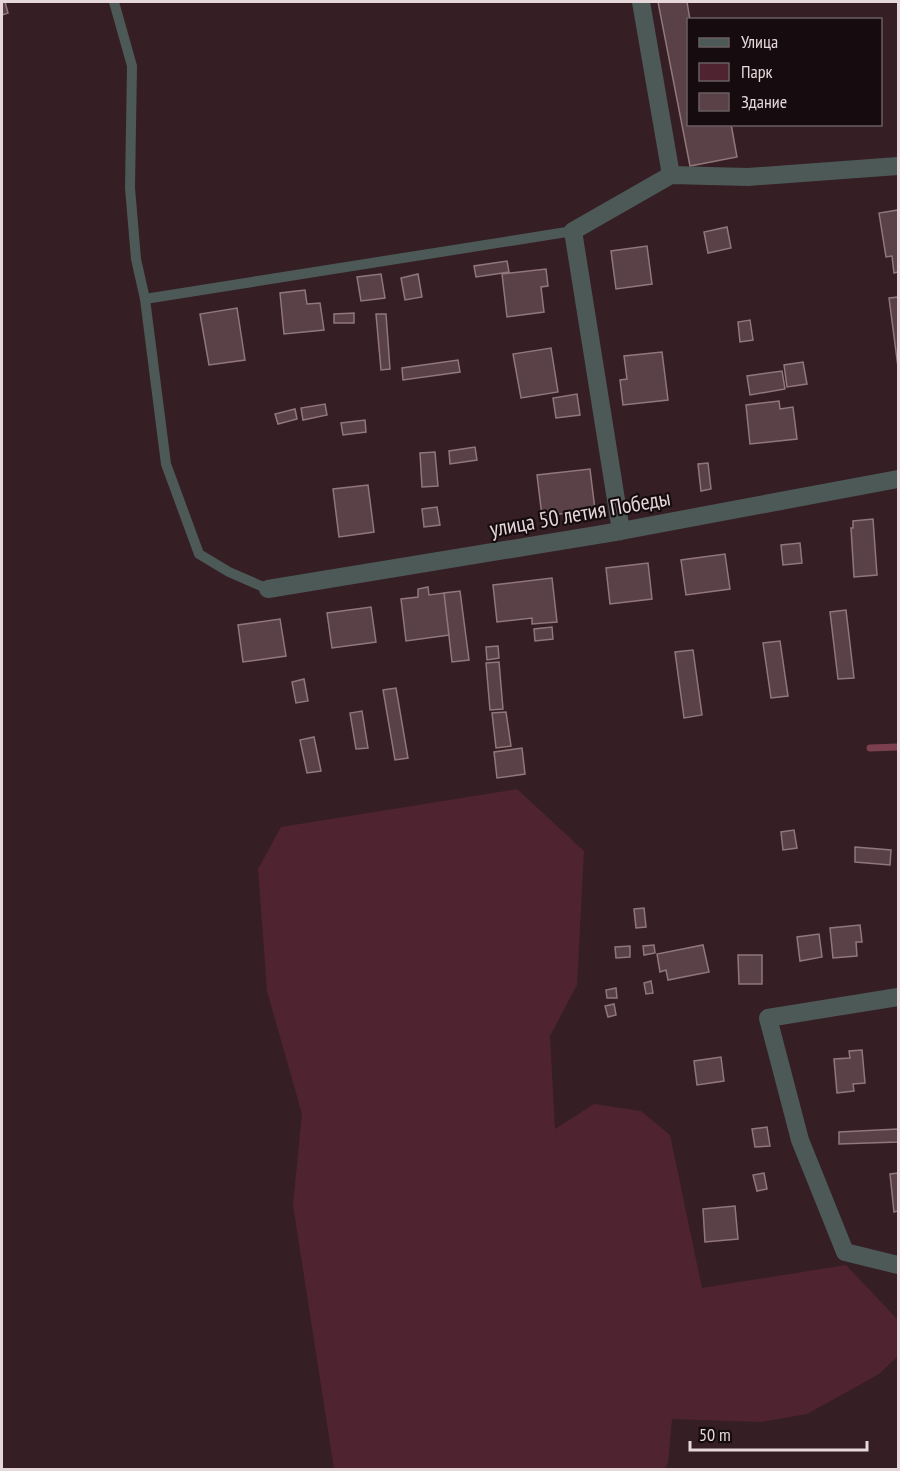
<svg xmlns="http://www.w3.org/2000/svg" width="900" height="1471" viewBox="0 0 900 1471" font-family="'PT Sans Narrow',sans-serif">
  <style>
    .green { fill: #4f2330 }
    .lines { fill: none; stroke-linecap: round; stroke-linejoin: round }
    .stream { stroke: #7b3f50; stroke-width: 7 }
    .building { fill: #594147; stroke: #91777c; stroke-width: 1.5 }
    .lane { stroke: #4c5957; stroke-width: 10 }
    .street { stroke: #4c5957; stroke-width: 18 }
    .labels { text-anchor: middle; stroke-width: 4.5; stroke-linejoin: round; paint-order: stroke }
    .street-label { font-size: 22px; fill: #e6d7da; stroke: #160c0f }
  </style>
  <rect width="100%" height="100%" fill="#351f25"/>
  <!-- green -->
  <path class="green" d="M 517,789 L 584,851 L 577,985 L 550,1036 L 555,1129 L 594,1104 L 641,1111 L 670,1135 L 702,1288 L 846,1265 L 898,1320 L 898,1356 L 879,1374 L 807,1414 L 761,1422 L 672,1419 L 668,1463 L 665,1469 L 334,1469 L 293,1205 L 302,1114 L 267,991 L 258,869 L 281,827 Z"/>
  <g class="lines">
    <!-- stream -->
    <path class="stream" d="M 870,748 L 898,747"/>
  </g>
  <!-- building -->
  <path class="building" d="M 2,2 L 5,2 L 8,13 L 2,15 Z
    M 658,2 L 687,2 L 690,20 L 688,20 L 688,124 L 731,124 L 737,157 L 690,166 Z
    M 898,210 L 898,272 L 894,273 L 892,256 L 886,257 L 879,213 Z
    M 727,227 L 731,248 L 708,253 L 704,232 Z
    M 647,246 L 652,284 L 616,289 L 611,251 Z
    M 507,261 L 509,272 L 476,277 L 474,266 Z
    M 546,269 L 548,286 L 541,287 L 544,312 L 507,317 L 502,274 Z
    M 381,274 L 385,298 L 361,301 L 357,277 Z
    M 418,274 L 422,297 L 405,300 L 401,278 Z
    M 305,290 L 307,304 L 320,303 L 324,330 L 284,334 L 280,293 Z
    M 898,297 L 898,367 L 889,298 Z
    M 237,308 L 245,360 L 209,365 L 200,314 Z
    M 354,313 L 354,323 L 334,323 L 334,314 Z
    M 376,314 L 386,314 L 390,369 L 381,370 Z
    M 750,320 L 753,340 L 740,342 L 738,322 Z
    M 551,348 L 558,392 L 521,398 L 513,354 Z
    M 662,352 L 668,400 L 623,405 L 620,380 L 627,379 L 624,356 Z
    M 458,360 L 460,372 L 403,380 L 402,368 Z
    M 803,362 L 807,384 L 787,387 L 784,365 Z
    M 782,371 L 785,389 L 750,395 L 747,376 Z
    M 577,394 L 580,415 L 556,418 L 553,398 Z
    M 779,401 L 780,409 L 793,407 L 797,439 L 750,444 L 746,405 Z
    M 325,404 L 327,415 L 303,420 L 301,408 Z
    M 295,409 L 297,419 L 278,424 L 275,414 Z
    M 365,420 L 366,432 L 343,435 L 341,423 Z
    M 475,447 L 477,460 L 450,464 L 449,451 Z
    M 435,452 L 438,486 L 422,487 L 420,453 Z
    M 708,463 L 711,489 L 701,491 L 698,464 Z
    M 590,469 L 595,510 L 542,516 L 537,475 Z
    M 368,485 L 374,532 L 339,537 L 333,489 Z
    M 437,507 L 440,525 L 424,527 L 422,509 Z
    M 873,519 L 877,575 L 854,577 L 851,528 L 853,528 L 853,521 Z
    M 800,543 L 802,563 L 783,565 L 781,545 Z
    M 725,554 L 730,589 L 686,595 L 681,560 Z
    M 648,563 L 652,599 L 610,604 L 606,568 Z
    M 552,578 L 557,622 L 532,624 L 532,618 L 497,622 L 493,585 Z
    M 428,587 L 429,595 L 444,593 L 449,635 L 406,641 L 401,599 L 418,597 L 418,589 Z
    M 460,591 L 469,660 L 452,662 L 444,593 Z
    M 371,607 L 376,642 L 332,648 L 327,613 Z
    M 846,610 L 854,678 L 838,679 L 830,612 Z
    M 280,619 L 286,656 L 243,662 L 238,625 Z
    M 552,627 L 553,639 L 535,641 L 534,629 Z
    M 780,641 L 788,696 L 771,698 L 763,643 Z
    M 498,646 L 499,658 L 487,660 L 486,647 Z
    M 693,650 L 702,715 L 684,718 L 675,652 Z
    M 499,662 L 503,709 L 490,710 L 486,663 Z
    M 304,679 L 308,701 L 296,703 L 292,682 Z
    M 396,688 L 408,758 L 395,760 L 383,690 Z
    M 362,711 L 368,748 L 356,749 L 350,713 Z
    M 506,712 L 511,746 L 496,748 L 492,713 Z
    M 314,737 L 321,771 L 307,773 L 300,740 Z
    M 522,748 L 525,774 L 497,778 L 494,752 Z
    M 794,830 L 797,848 L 783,850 L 781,832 Z
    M 855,847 L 891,850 L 890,865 L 855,862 Z
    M 644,908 L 646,927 L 636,928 L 634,909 Z
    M 860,925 L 862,942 L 856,942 L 857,956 L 833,958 L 830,928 Z
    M 819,934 L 822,957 L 800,961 L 797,937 Z
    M 654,945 L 655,953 L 644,955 L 643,946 Z
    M 703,945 L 709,972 L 668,980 L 666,970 L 660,972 L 657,954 Z
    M 630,946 L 630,957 L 616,958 L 615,947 Z
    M 738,955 L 762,955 L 762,984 L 739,984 Z
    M 651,981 L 653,993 L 646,994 L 644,983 Z
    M 616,988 L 617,998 L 607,998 L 606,990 Z
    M 614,1004 L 616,1015 L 608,1017 L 605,1006 Z
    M 862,1050 L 865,1083 L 853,1084 L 854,1091 L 837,1093 L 834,1059 L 850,1058 L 849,1051 Z
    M 721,1057 L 724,1081 L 697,1085 L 694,1061 Z
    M 767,1127 L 770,1146 L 755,1147 L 752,1129 Z
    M 898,1129 L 898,1142 L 839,1144 L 839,1132 Z
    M 764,1173 L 767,1189 L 757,1191 L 753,1175 Z
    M 898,1173 L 898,1211 L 894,1212 L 890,1174 Z
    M 735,1206 L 738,1239 L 705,1242 L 703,1209 Z"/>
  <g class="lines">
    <!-- lane -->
    <path class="lane" d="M 114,2 L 132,66 L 130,188 L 136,259 L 145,299 L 166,464 L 199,554 L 229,572 L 268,589
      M 145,299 L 573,231"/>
    <!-- street -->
    <path class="street" d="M 641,2 L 671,175
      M 621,531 L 573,231 L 671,175 L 748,177 L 898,166
      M 268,589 L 621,531 L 898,479
      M 898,997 L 768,1018 L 800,1140 L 845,1252 L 898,1265"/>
  </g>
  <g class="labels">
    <!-- street labels -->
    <g class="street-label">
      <text transform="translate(580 513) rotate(-10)" y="8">улица 50 летия Победы</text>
    </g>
  </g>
  <!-- border -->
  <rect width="900" height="1471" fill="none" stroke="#e6d7da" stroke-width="6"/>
  <!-- legend -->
  <rect x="687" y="18" width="195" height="108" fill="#160c0f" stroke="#695d60" stroke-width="1.5"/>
  <rect x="699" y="38" width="30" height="9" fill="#4c5957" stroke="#695d60" stroke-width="1.5"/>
  <text x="741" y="48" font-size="18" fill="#e6d7da">Улица</text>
  <rect x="699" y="63" width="30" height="18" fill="#4f2330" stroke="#695d60" stroke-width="1.5"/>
  <text x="741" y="78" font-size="18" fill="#e6d7da">Парк</text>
  <rect x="699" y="93" width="30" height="18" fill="#594147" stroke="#695d60" stroke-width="1.5"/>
  <text x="741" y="108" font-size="18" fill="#e6d7da">Здание</text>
  <!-- scale -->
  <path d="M690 1441v9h177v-9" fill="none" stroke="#e6d7da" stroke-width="3"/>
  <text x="699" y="1441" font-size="18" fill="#e6d7da" stroke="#160c0f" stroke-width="4.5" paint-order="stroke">50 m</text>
</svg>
